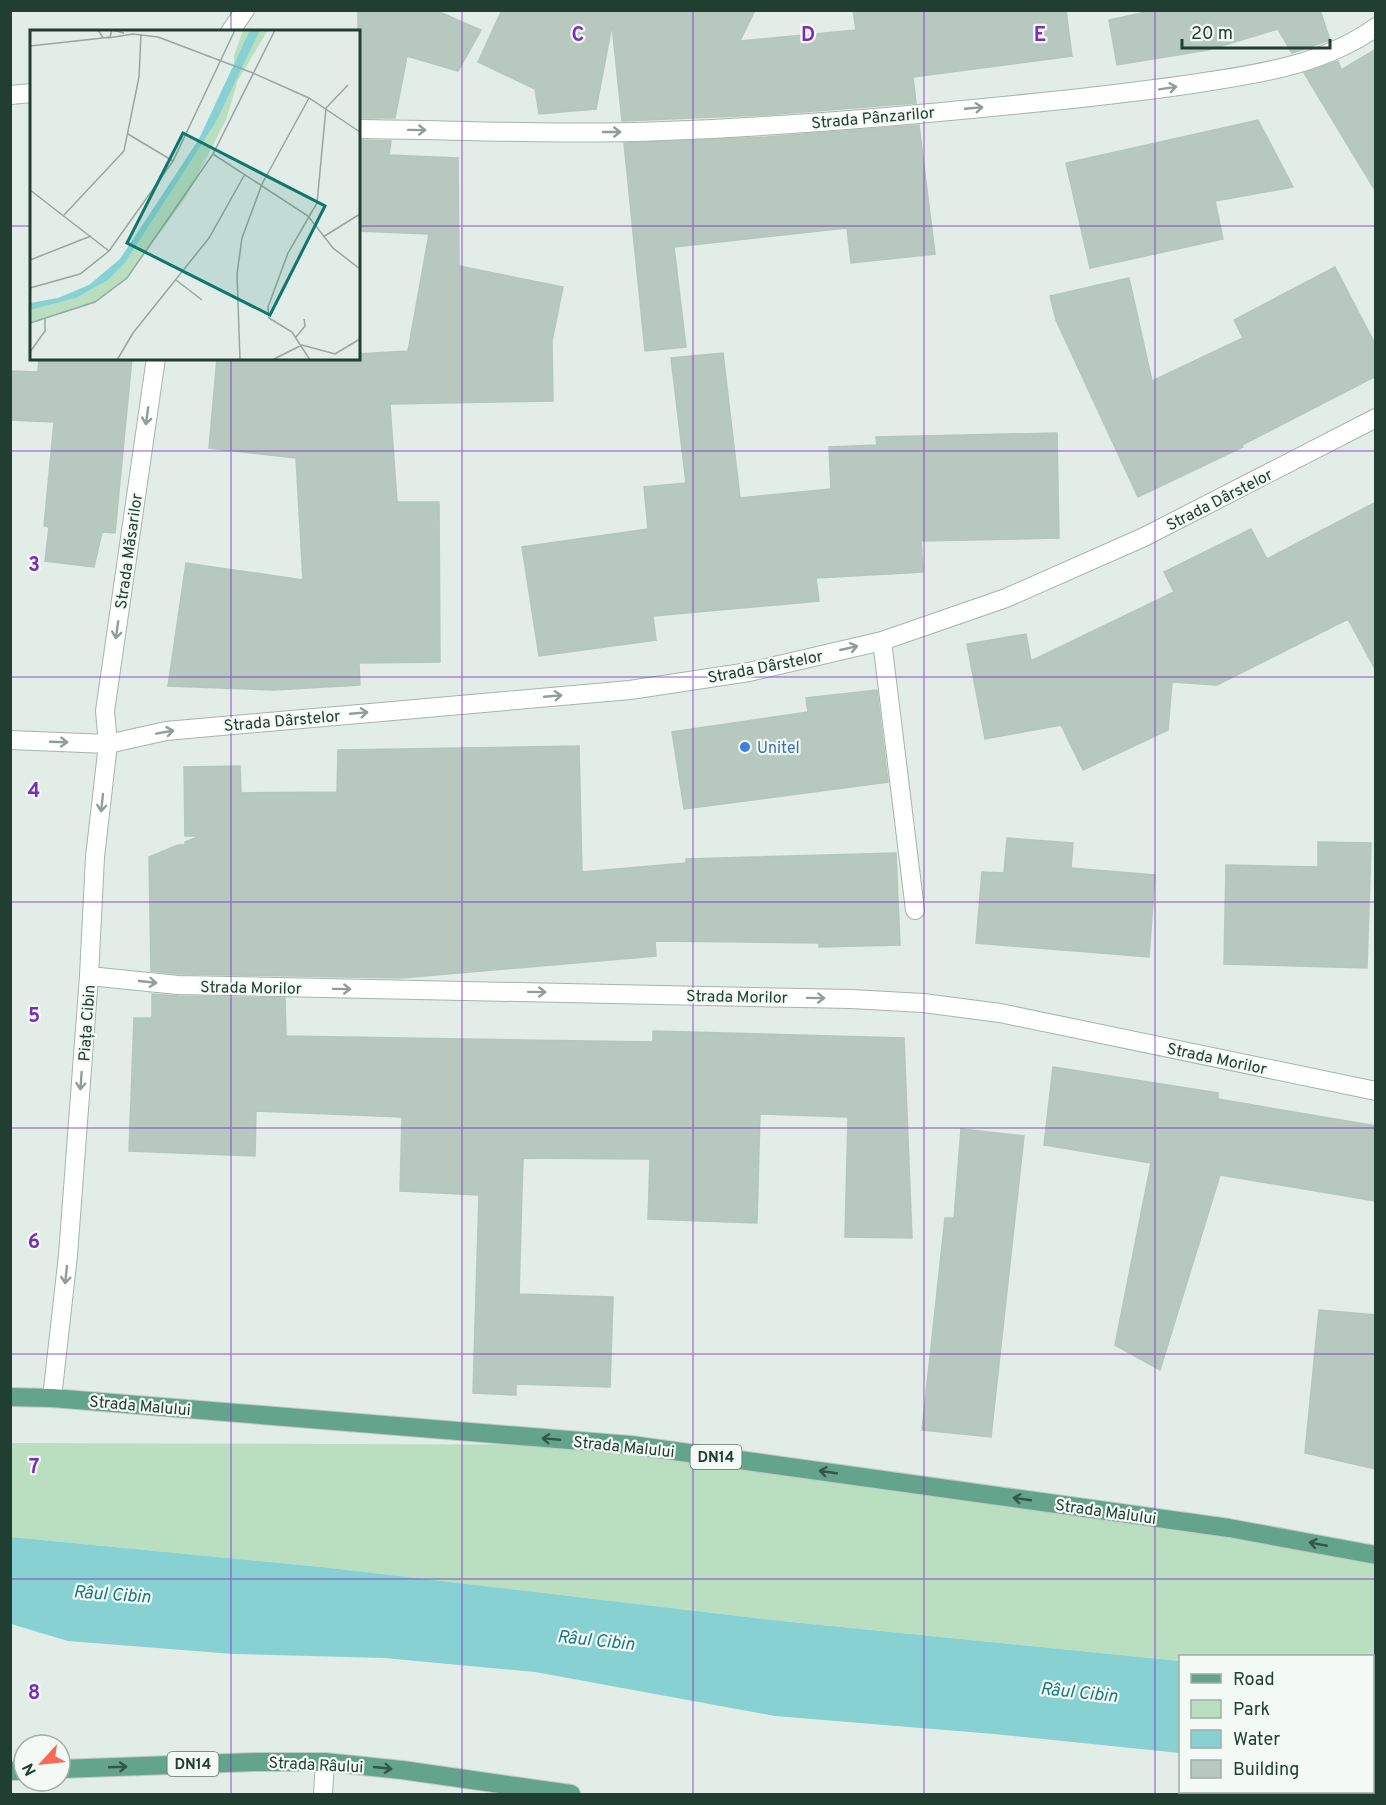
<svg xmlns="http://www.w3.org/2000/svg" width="1386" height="1805" viewBox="0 0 1386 1805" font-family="Overpass,sans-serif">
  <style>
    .green { fill: #badec0 }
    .water { fill: #88d1d3 }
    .building { fill: #b7c8bf; stroke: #b4c7bd; stroke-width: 1.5 }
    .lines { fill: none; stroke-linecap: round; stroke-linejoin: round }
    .minor-casing { stroke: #a4b5ad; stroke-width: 20 }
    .major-casing { stroke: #c1c9c6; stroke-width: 20 }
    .minor { stroke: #fff; stroke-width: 18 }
    .major { stroke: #65a48c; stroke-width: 18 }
    .oneway { stroke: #909e99 }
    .oneway2 { stroke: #325849 }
    .grid { fill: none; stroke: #7b2cbf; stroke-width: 1.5; stroke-opacity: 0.55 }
    .shop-dot { fill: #3f7fe0; stroke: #f3f9f5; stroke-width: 2 }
    .labels { text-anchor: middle; stroke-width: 4.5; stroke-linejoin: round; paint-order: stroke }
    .shield { fill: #f3f9f5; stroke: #60766d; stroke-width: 1.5 }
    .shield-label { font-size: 15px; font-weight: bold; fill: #213e33 }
    .street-label { font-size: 16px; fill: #213e33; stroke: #f3f9f5 }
    .shop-label { font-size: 16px; fill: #366cbe; stroke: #f3f9f5; text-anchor: start }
    .water-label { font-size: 18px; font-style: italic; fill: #19787c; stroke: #f3f9f5 }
    .inset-road { fill: none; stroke: #95a79f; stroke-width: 1.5 }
    .view { fill: #0f766e; fill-opacity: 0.15; stroke: #0f766e; stroke-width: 3 }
    .inset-edge { fill: none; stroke: #213e33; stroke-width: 3 }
    .grid-label { font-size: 20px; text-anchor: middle; font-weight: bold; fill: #7b2cbf; stroke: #f3f9f5; stroke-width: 4.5; stroke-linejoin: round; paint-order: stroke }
  </style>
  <rect width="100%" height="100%" fill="#e2ede7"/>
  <!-- green -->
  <path class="green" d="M 11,1443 L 631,1445 L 1375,1555 L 1375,1688 L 1373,1687 L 1372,1656 L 1180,1656 L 1180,1661 L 782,1621 L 322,1567 L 11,1537 Z"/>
  <!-- water -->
  <path class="water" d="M 11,1537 L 322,1567 L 782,1621 L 1180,1661 L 1180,1753 L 994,1734 L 775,1716 L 535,1672 L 384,1658 L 233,1654 L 68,1641 L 11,1624 Z
    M 1373,1687 L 1376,1688 L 1375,1776 L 1372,1775 Z"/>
  <!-- building -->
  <path class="building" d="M 358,10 L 435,10 L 481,30 L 458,71 L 407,56 L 395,118 L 358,118 Z
    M 502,10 L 755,10 L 740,41 L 856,30 L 853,10 L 1066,10 L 1072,56 L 913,77 L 916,103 L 765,115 L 622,121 L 612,25 L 596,109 L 539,114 L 535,89 L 478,62 Z
    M 1155,10 L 1320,10 L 1330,40 L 1292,53 L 1278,29 L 1208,50 L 1117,65 L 1109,20 Z
    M 1376,49 L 1376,192 L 1304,73 L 1338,61 L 1341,70 Z
    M 1258,120 L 1293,187 L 1215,201 L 1223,239 L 1090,268 L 1066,163 Z
    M 919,125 L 935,254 L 851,263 L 847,228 L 674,247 L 686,347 L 645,351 L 624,143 L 767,137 Z
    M 358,140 L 391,141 L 389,155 L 458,158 L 459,266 L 563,287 L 552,341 L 553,401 L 390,404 L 397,502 L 439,502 L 440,662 L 359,663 L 360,685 L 273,690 L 168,686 L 186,563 L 303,580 L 296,458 L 209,448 L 217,358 L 358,358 L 358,354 L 408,351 L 429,234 L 358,231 Z
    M 1335,267 L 1376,346 L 1376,376 L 1242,445 L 1243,447 L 1138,497 L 1056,320 L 1050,296 L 1129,278 L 1152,381 L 1243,338 L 1234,320 Z
    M 723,353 L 740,498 L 831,489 L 829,447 L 877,445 L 876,437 L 1057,433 L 1059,538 L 921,541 L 923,572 L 816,578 L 819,601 L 653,616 L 656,640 L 539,656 L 522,547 L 648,529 L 644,487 L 686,483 L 671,358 Z
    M 39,358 L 132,358 L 115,533 L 102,532 L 94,567 L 45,561 L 49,527 L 44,526 L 54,422 L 10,420 L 10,371 L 38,372 Z
    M 1376,502 L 1376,671 L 1348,619 L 1217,685 L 1172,682 L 1168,730 L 1083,770 L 1061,725 L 985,739 L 967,644 L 1026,634 L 1031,661 L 1174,592 L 1164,572 L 1251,529 L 1267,559 Z
    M 877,690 L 888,782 L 684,809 L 672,732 L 808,712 L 806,698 Z
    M 579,746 L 582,872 L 686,863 L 686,859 L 896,853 L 900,945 L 819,947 L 819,943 L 655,941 L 656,956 L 401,978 L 179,974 L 151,971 L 149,857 L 178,845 L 185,845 L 185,842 L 200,836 L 185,836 L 184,767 L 240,766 L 241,793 L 337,792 L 338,750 Z
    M 1007,838 L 1073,843 L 1071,868 L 1155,875 L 1149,957 L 976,943 L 982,872 L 1004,873 Z
    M 1318,842 L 1371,843 L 1367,968 L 1224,964 L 1226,865 L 1318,867 Z
    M 152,994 L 178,996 L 285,998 L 286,1036 L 653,1042 L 653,1031 L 904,1038 L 912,1238 L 845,1237 L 848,1117 L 760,1114 L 757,1223 L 648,1219 L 650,1159 L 523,1158 L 519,1294 L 613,1297 L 610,1387 L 516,1384 L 516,1395 L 473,1393 L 479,1195 L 400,1191 L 402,1117 L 256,1111 L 255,1156 L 129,1151 L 134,1018 L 152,1018 Z
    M 1053,1067 L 1218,1093 L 1218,1099 L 1376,1126 L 1376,1201 L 1220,1175 L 1160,1370 L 1115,1345 L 1151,1163 L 1044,1145 Z
    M 961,1129 L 1024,1136 L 991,1437 L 922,1430 L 945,1218 L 954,1218 Z
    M 1319,1310 L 1376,1315 L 1376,1469 L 1305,1453 Z"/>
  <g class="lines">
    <defs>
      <path id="minor" d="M 230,32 L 245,10
        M 10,95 L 32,93
        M 358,129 C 460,130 562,135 664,131 C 800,126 936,113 1072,99 C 1116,94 1161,89 1205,82 C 1265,73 1326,63 1376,27
        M 882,641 L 915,910
        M 10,740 L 108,744 L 166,731 L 630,690 L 749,672 L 882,641 L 1006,598 L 1144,537 L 1376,418
        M 89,976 L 178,985 L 851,999 L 923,1003 L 1000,1013 L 1376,1091
        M 52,1398 L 68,1255 L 89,976 L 95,857 L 108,744 L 105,711 L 156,358
        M 323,1794 L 325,1762"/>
      <path id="major" d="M 10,1397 L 52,1398 L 631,1445 L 1229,1528 L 1376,1555
        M 60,1769 L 255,1762 L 325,1762 L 402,1770 L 571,1794
        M 10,1771 L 24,1771"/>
    </defs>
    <!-- minor casing -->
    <use href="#minor" class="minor-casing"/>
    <!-- major casing -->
    <use href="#major" class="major-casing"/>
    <!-- minor -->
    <use href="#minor" class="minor"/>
    <!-- major -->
    <use href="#major" class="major"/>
  </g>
  <!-- one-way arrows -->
  <defs><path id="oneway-shaft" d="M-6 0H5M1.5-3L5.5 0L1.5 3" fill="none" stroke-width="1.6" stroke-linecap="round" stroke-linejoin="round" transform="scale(1.5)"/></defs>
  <g class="oneway">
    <use href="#oneway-shaft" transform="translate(1168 88) rotate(-9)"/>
    <use href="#oneway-shaft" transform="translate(974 108) rotate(-5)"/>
    <use href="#oneway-shaft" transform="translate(417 130) rotate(1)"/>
    <use href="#oneway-shaft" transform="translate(612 132)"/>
    <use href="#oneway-shaft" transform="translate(147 416) rotate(98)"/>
    <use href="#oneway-shaft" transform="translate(117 630) rotate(98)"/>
    <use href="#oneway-shaft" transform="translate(849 648) rotate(-13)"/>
    <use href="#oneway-shaft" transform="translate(553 696) rotate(-5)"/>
    <use href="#oneway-shaft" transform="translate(359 713) rotate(-5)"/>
    <use href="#oneway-shaft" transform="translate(165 732) rotate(-10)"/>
    <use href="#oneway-shaft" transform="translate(59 742) rotate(2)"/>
    <use href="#oneway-shaft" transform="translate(102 803) rotate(96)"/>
    <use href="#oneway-shaft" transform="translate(148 982) rotate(6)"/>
    <use href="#oneway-shaft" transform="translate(342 989) rotate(1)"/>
    <use href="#oneway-shaft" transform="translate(537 992) rotate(1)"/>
    <use href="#oneway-shaft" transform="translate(816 998) rotate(1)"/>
    <use href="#oneway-shaft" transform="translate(81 1081) rotate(94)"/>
    <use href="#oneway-shaft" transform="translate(66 1275) rotate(96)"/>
  </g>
  <g class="oneway2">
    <use href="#oneway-shaft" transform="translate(551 1439) rotate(-175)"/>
    <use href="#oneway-shaft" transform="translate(828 1472) rotate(-172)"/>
    <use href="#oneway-shaft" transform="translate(1022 1499) rotate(-172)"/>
    <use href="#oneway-shaft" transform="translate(1318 1544) rotate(-169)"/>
    <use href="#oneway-shaft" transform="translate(118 1767) rotate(-2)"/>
    <use href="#oneway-shaft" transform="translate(383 1768) rotate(6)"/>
  </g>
  <!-- grid -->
  <path class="grid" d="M 231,10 L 231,32M 462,10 L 462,1794M 693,10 L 693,1794M 924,10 L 924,1794M 1155,10 L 1155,1794M 10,226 L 32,226M 358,226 L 1376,226M 231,358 L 231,1794M 10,451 L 1376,451M 10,677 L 1376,677M 10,902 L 1376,902M 10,1128 L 1376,1128M 10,1354 L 1376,1354M 10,1579 L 1376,1579"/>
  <!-- markers -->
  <circle class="shop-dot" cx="745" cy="747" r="6"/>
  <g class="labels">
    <!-- shield labels -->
    <g class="shield">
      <rect x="690.5" y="1445" width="51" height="24" rx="4.5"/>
      <rect x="167.5" y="1752" width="51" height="24" rx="4.5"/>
    </g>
    <g class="shield-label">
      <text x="716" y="1462">DN14</text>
      <text x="193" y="1769">DN14</text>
    </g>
    <!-- street labels -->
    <g class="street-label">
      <text transform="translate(873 117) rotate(-5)" y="6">Strada Pânzarilor</text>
      <text transform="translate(1219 499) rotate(-27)" y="6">Strada Dârstelor</text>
      <text transform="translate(128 551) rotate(-82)" y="6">Strada Măsarilor</text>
      <text transform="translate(765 666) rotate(-11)" y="6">Strada Dârstelor</text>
      <text transform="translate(282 720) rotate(-5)" y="6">Strada Dârstelor</text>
      <text transform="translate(251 987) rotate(1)" y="6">Strada Morilor</text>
      <text transform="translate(737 996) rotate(1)" y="6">Strada Morilor</text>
      <text transform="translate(86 1023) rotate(-86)" y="6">Piața Cibin</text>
      <text transform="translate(1217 1058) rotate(12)" y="6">Strada Morilor</text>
      <text transform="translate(140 1405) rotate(5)" y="6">Strada Malului</text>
      <text transform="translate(624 1446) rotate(6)" y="6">Strada Malului</text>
      <text transform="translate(1106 1511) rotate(8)" y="6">Strada Malului</text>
      <text transform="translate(316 1764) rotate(3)" y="6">Strada Râului</text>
    </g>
    <!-- shop labels -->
    <g class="shop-label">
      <text x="757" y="753">Unitel</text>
    </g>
    <!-- water labels -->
    <g class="water-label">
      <text transform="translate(112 1594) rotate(4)" y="6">Râul Cibin</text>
      <text transform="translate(596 1640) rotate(6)" y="6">Râul Cibin</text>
      <text transform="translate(1079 1692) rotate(6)" y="6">Râul Cibin</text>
    </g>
  </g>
  <!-- overview -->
  <g transform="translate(30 30)">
    <rect width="330" height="330" fill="#e2ede7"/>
    <path d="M 213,0 L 238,0 L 208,50 L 196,90 L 156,167 L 97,248 L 65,272 L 0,292 L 0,280 L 46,268 L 78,250 L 95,233 L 186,92 L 205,50 L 204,26 Z" fill="#badec0"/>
    <path d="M 220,0 L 230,0 L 186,92 L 95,233 L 78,250 L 46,268 L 0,280 L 0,273 L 28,268 L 59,255 L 90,229 L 169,109 Z" fill="#88d1d3"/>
    <path class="inset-road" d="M 68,0 L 73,8 L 80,7 L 82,0 L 94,3M 78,8 L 103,4 L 128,7 L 223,43M 0,16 L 73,8M 223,43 L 279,68 L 330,102M 98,104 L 143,131M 183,124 L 278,186 L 303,218 L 330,239M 0,160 L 79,221M 34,185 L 94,121 L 109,47 L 111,4M 293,207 L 330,184M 0,230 L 61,206M 146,250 L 172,270M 0,258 L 50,244 L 79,221 L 143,131 L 205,0M 0,293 L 65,272 L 97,248 L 183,124 L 245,0M 266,307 L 275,296 L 274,289M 272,315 L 305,324 L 330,309M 0,322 L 15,301 L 15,289M 87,330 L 103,303 L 179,208 L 215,144M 210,330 L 207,244 L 212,208 L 232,154 L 279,68M 242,330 L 272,315M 280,330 L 262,302 L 239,288 L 238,277 L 258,223 L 287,173 L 296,78 L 318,55"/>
    <path class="view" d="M 153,103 L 295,176 L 240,285 L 97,213 Z"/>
    <rect width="330" height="330" class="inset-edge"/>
  </g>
  <g class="grid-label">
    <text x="578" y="41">C</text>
    <text x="808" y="41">D</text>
    <text x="1040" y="41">E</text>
    <text x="34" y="571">3</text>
    <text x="34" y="797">4</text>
    <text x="34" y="1022">5</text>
    <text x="34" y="1248">6</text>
    <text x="34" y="1473">7</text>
    <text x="34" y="1699">8</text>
  </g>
  <!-- border -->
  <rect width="1386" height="1805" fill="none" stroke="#213e33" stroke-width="24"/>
  <!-- legend -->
  <rect x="1179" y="1655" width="195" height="138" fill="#f3f9f5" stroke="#9faea7" stroke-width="1.5"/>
  <rect x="1191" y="1674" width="30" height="9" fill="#65a48c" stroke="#9faea7" stroke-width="1.5"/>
  <text x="1233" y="1685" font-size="18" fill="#213e33">Road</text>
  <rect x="1191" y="1700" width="30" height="18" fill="#badec0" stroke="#9faea7" stroke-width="1.5"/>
  <text x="1233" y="1715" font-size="18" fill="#213e33">Park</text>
  <rect x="1191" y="1730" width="30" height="18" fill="#88d1d3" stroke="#9faea7" stroke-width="1.5"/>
  <text x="1233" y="1745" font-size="18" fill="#213e33">Water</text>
  <rect x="1191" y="1760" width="30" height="18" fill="#b7c8bf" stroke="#9faea7" stroke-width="1.5"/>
  <text x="1233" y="1775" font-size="18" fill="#213e33">Building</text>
  <!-- north arrow -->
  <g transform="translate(42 1763) rotate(243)"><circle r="28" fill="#f3f9f5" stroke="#9faea7" stroke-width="1.5"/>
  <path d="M0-4.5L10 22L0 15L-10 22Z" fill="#f66a57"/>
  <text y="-9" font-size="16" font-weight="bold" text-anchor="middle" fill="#213e33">N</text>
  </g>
  <!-- scale -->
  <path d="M1182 39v9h148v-9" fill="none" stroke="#213e33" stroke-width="3"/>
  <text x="1191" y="39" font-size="18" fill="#213e33" stroke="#f3f9f5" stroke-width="4.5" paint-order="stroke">20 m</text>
</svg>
